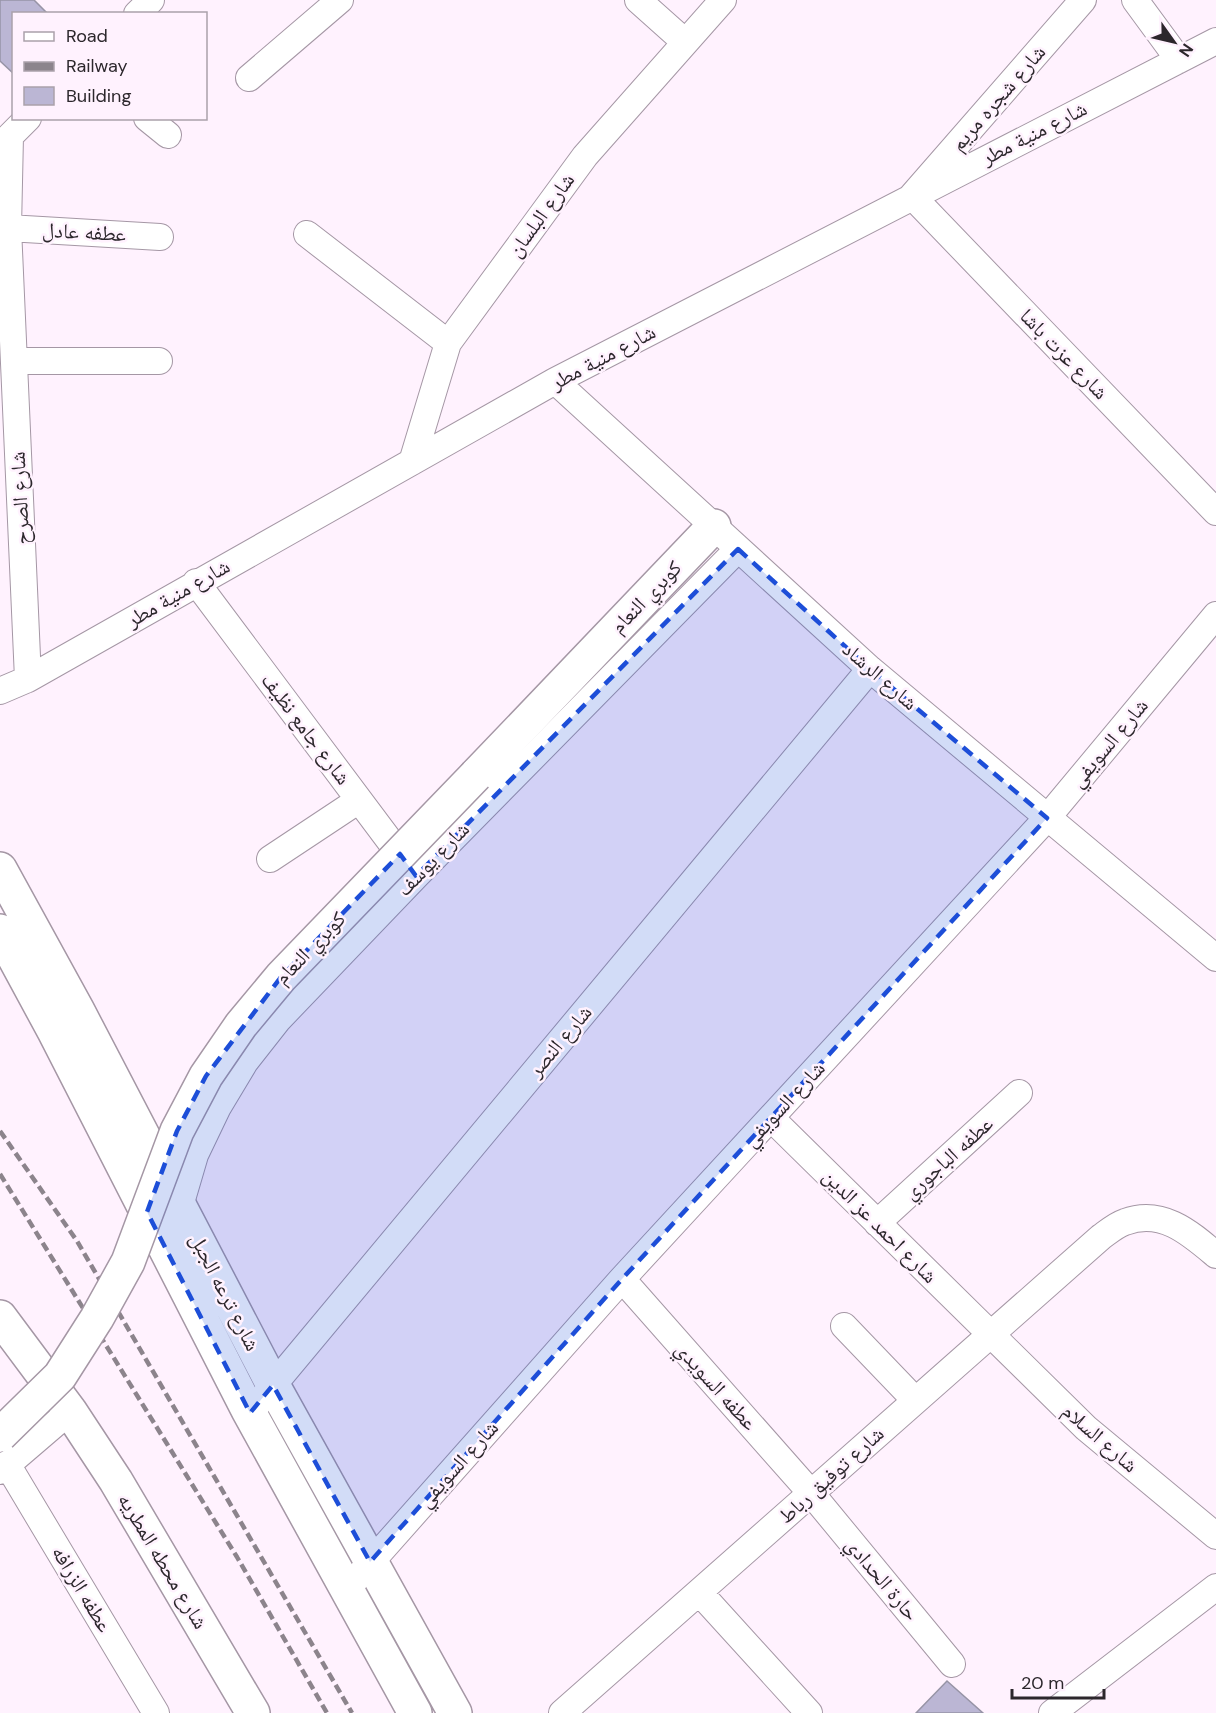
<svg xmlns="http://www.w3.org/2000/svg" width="1216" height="1713" viewBox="0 0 1216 1713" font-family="'DM Sans','Noto Naskh Arabic',sans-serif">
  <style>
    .building { fill: #bbb6d4; stroke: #9794a6; stroke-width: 1.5 }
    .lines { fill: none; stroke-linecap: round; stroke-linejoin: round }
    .street-casing { stroke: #a597a5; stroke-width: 28 }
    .secondary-casing { stroke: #a597a5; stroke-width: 36 }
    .street { stroke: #fff; stroke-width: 26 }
    .secondary { stroke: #fff; stroke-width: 33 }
    .rail { stroke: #8c848c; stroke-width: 4.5; stroke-dasharray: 9 4.5; stroke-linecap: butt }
    .secondary-bridge-casing { stroke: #a597a5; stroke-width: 36; stroke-linecap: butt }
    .secondary-bridge { stroke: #fff; stroke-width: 33 }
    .marked { fill: #1d4ed8; fill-opacity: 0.2; stroke: #1d4ed8; stroke-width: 4.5; stroke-dasharray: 12 8; stroke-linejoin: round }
    .labels { text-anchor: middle; stroke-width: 5; stroke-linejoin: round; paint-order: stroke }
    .street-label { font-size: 21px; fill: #2c272c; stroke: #fff2fe }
  </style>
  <rect width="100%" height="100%" fill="#fff2fe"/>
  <!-- building -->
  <path class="building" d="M 0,0 L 34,0 L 48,14 L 14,14 L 14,74 L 0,61 Z
    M 947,1681 L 983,1713 L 916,1713 Z"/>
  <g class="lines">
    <defs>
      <path id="street" d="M 638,0 L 685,42
        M 1083,0 L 912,196 L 1216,512
        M 1135,0 L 1179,60
        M 137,14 L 151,0
        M 249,78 L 340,0
        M 147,118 L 168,135
        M 10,136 L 8,228 L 28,679
        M 0,146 L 28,118
        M 8,228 L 160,237
        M 307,234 L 448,343
        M 14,361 L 159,361
        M 555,381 L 870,669 L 1216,958
        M 412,462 L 448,343 L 585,156 L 723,0
        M 196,582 L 410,868
        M 0,691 L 28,679 L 555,381 L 1216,41
        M 270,859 L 359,800
        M 771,1118 L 1086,1428 L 1216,1536
        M 180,1206 L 195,1155 L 218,1107 L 245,1062 L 278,1020 L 416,876 L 738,549
        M 877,1223 L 1019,1093
        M 622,1279 L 811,1493 L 952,1664
        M 844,1326 L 915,1400
        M 250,1413 L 870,669
        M 7,1464 L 156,1713
        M 0,1471 L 70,1411
        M 347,1589 L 622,1279 L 1047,818 L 1216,615
        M 699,1592 L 809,1713
        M 562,1713 L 1101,1237 C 1108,1232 1116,1225 1125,1222 C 1162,1208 1190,1233 1216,1255
        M 1052,1713 L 1216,1587"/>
      <path id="secondary" d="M 476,775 L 714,526
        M 0,869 L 78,1011 L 273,1385 L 455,1713
        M 0,931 L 54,1031 L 248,1410 L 415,1713
        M 0,1317 L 70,1411 L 116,1481 L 253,1713"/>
    </defs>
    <!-- street casing -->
    <use href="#street" class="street-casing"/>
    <!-- secondary casing -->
    <use href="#secondary" class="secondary-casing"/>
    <!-- street -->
    <use href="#street" class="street"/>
    <!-- secondary -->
    <use href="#secondary" class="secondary"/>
    <!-- rail -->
    <path class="rail" d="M 0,1131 L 77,1241 L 352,1713
      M 0,1174 L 237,1557 L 327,1713"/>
    <defs>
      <path id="secondary-bridge" d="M 0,1435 L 60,1376 L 97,1318 L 128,1262 L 177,1131 L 206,1076 L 241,1025 L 281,977 L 476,775"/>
    </defs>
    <!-- secondary-bridge casing -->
    <use href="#secondary-bridge" class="secondary-bridge-casing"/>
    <!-- secondary-bridge -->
    <use href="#secondary-bridge" class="secondary-bridge"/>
  </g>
  <!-- marked area -->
  <path class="marked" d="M 738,549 L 870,669 L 1047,818 L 622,1279 L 370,1562 L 273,1385 L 250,1413 L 147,1212 L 177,1131 L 206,1076 L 281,977 L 400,854 L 416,876 Z"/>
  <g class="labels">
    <!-- street labels -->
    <g class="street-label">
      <text transform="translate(998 98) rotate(-49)" y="7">شارع شجره مريم</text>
      <text transform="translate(1034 133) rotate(-27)" y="7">شارع منية مطر</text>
      <text transform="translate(541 215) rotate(-54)" y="7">شارع البلسان</text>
      <text transform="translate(84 232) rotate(3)" y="7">عطفه عادل</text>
      <text transform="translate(1064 354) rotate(46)" y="7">شارع عزت باشا</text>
      <text transform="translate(603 357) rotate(-28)" y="7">شارع منية مطر</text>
      <text transform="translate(20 498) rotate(-93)" y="7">شارع الصرح</text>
      <text transform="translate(178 593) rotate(-30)" y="7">شارع منية مطر</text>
      <text transform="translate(646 597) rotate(-46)" y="7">كوبري النعام</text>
      <text transform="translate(880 676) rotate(41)" y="7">شارع الرشاد</text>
      <text transform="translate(306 729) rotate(53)" y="7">شارع جامع نظيف</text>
      <text transform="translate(1109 743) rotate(-50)" y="7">شارع السويفي</text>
      <text transform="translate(433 859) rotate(-46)" y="7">شارع يوسف</text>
      <text transform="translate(310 948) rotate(-46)" y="7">كوبري النعام</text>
      <text transform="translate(560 1041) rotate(-50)" y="7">شارع النصر</text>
      <text transform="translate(784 1104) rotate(-47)" y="7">شارع السويفي</text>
      <text transform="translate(948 1158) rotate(-42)" y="7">عطفه الباجوري</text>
      <text transform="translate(880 1226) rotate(45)" y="7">شارع احمد عز الدين</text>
      <text transform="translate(225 1292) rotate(63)" y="7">شارع ترعه الجبل</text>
      <text transform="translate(716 1386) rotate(48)" y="7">عطفه السويدي</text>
      <text transform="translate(1100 1438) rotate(41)" y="7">شارع السلام</text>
      <text transform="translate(458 1464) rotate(-48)" y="7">شارع السويفي</text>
      <text transform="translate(831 1475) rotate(-42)" y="7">شارع توفيق رباط</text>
      <text transform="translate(163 1561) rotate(59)" y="7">شارع محطه المطريه</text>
      <text transform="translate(882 1579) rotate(50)" y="7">حارة الحدادي</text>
      <text transform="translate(82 1589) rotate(59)" y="7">عطفه الزرافه</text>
    </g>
  </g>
  <!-- legend -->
  <rect x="12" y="12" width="195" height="108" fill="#fff2fe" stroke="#aba1aa" stroke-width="1.5"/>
  <rect x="24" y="32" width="30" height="9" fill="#ffffff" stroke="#aba1aa" stroke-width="1.5"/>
  <text x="66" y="42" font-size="18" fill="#2c272c">Road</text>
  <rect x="24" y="62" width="30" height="9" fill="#8c848c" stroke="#aba1aa" stroke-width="1.5"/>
  <text x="66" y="72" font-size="18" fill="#2c272c">Railway</text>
  <rect x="24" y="87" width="30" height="18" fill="#bbb6d4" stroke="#aba1aa" stroke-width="1.5"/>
  <text x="66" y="102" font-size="18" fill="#2c272c">Building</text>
  <!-- north arrow -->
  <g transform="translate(1174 42) rotate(124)" stroke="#fff2fe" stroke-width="4.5" paint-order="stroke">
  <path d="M0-4.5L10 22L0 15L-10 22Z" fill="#2c272c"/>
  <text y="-9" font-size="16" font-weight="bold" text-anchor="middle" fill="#2c272c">N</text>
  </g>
  <!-- scale -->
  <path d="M1012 1689v9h92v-9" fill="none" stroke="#2c272c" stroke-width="3"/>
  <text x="1021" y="1689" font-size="18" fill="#2c272c" stroke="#fff2fe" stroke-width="4.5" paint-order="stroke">20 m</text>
</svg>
